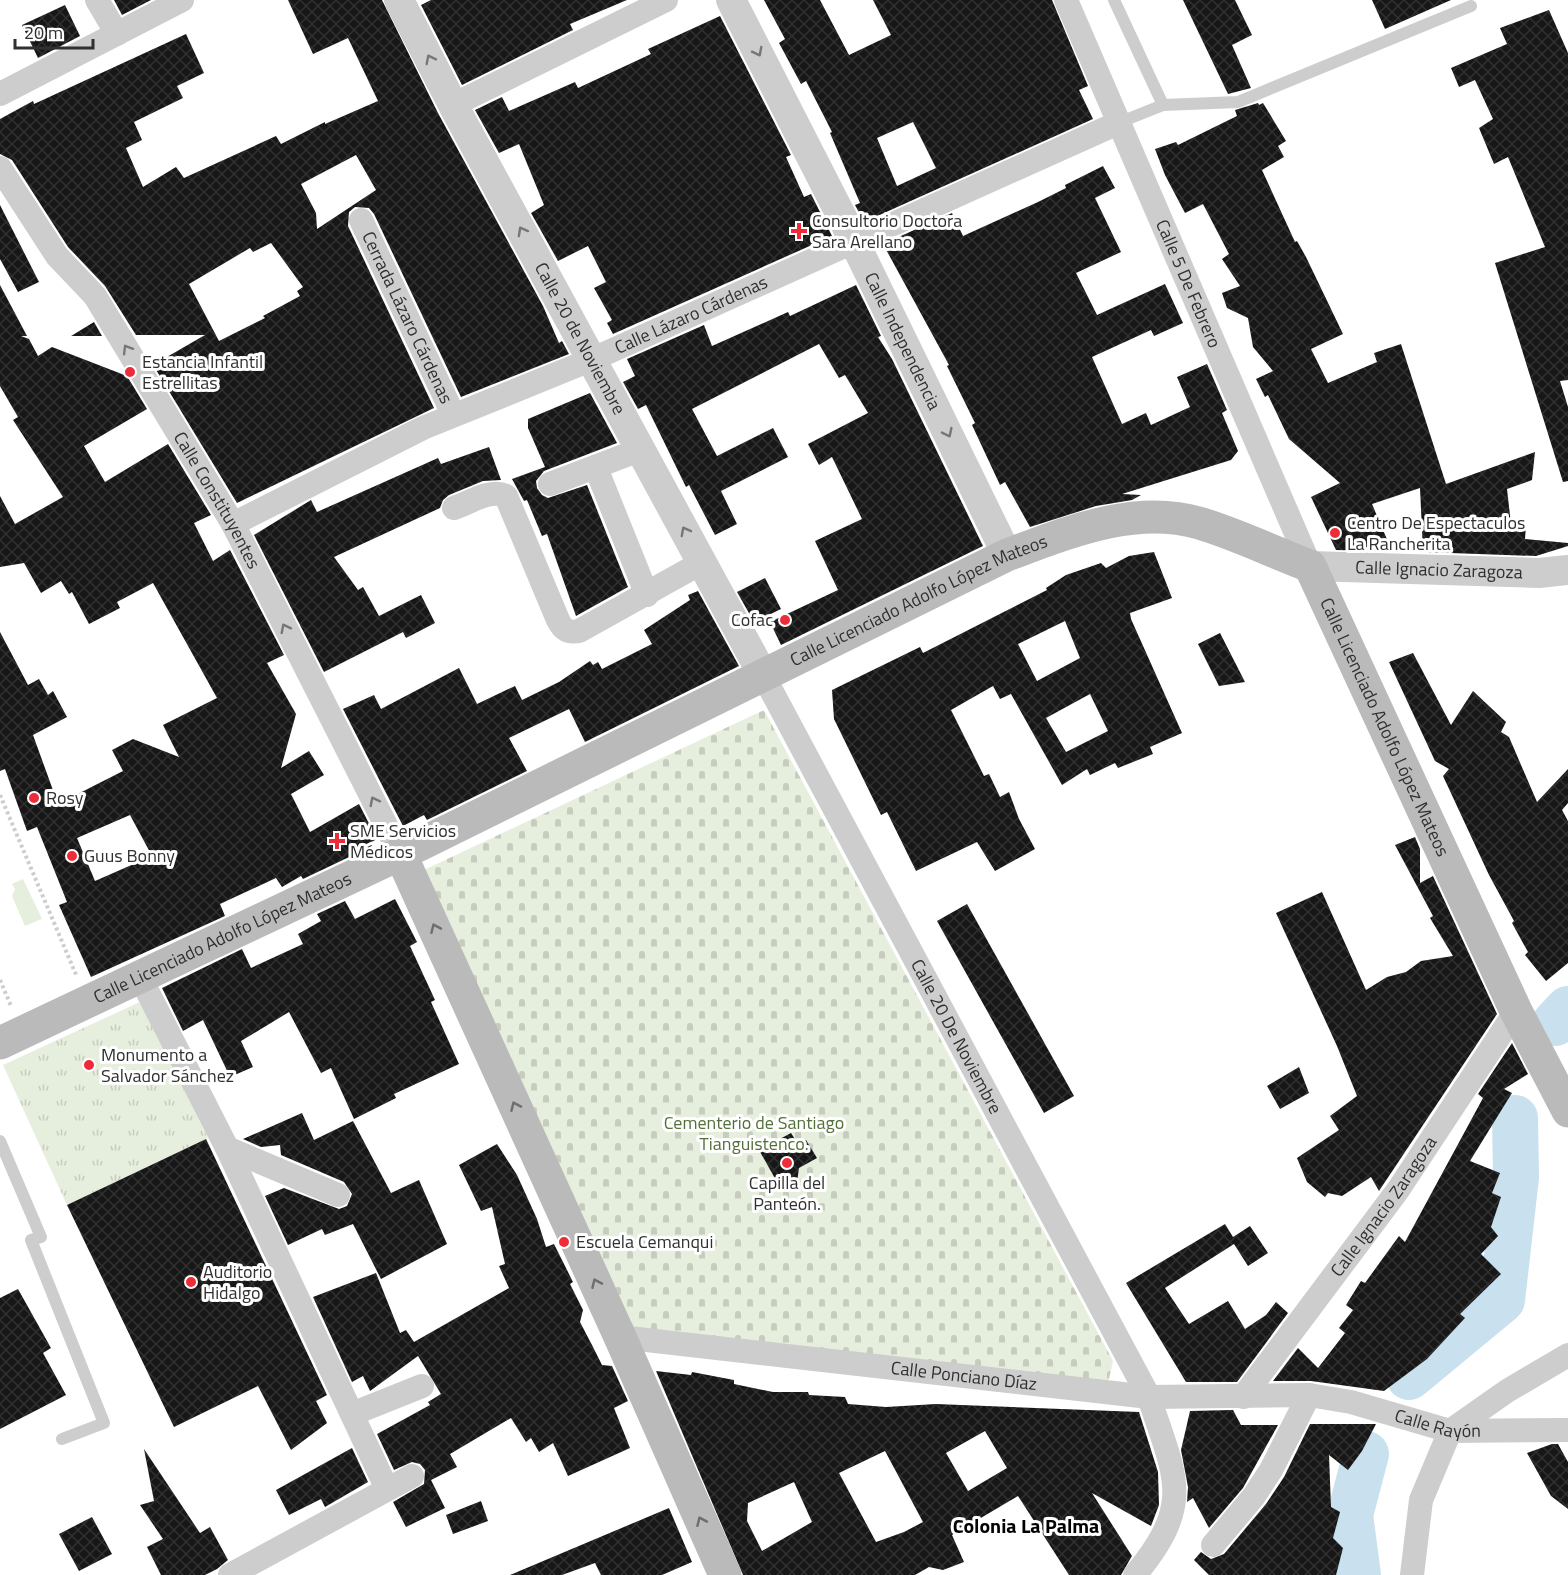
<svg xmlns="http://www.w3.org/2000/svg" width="1568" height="1575" viewBox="0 0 1568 1575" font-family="'Titillium Web',sans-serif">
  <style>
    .cemetery { fill: url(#cemetery-stones) }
    .park { fill: url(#park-tufts) }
    .garden { fill: #e6eedd }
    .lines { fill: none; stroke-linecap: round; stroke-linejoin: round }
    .river { stroke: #c9e0ee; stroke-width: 46 }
    .building { fill: url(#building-cross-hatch); fill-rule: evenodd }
    .path { stroke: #cdcdcd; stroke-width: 4; stroke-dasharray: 3 3; stroke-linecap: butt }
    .service { stroke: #cdcdcd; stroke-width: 12 }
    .minor { stroke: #cdcdcd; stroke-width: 24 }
    .tertiary { stroke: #cdcdcd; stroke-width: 30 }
    .secondary { stroke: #bababa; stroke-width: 33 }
    .oneway { stroke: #777 }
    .oneway2 { stroke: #6e6e6e }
    .poi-dot { fill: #ee2b38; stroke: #fff; stroke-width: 2 }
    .labels { text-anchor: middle; stroke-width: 6; stroke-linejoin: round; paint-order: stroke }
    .poi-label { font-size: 18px; fill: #303030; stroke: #fff; text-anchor: start }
    .street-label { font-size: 18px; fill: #303030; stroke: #fff }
    .park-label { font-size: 18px; fill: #536f3a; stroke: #fff }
    .neighbourhood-label { font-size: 20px; font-weight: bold; fill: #000; stroke: #fff }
  </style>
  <defs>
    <pattern id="cemetery-stones" width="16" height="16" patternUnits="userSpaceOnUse" patternTransform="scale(1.5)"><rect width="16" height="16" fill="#e6eedd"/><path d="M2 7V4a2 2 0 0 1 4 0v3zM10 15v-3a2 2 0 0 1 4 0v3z" fill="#c6ccbe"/></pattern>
    <pattern id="park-tufts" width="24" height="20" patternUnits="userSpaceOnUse" patternTransform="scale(1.5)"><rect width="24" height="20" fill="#e6eedd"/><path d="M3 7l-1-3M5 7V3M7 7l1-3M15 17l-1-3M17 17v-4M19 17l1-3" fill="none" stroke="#c6ccbe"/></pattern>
    <pattern id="building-cross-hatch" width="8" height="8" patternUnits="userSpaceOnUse" patternTransform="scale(1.5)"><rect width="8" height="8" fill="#171717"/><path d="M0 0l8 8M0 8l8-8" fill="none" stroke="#303030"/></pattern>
  </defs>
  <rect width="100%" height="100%" fill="#fff"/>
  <!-- cemetery -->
  <path class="cemetery" d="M 764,710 L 1113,1361 L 1108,1383 L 627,1333 L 407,878 Z"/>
  <!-- park -->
  <path class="park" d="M 142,1001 L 208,1138 L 67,1205 L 3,1065 Z"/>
  <!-- garden -->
  <path class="garden" d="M 23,879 L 42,919 L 25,926 L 12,896 L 15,889 L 12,884 Z"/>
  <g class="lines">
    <!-- river -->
    <path class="river" d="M 1555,1023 L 1568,1009
      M 1409,1377 L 1502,1300 L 1516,1177 L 1515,1118
      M 1358,1575 L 1350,1515 L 1366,1454"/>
  </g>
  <!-- building -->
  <path class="building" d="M 114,0 L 151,0 L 122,15 Z
    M 288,0 L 382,0 L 438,113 L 543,306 L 559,343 L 562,341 L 569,354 L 461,397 L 374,214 L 369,208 L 355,207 L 349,212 L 348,226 L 434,408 L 237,503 L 153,365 L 205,335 L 136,335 L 105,286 L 68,247 L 12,160 L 0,154 L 0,119 L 33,101 L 34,104 L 186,34 L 204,73 L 177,86 L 183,98 L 134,122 L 142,140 L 126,148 L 143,187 L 176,167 L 184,178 L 276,136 L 281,144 L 325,122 L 325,124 L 378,101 L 348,38 L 313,54 ZM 356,155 L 376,190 L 317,229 L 316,213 L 301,184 ZM 271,243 L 303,287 L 297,291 L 300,296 L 263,316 L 265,318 L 219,341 L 189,284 L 250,248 L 253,252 Z
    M 431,0 L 627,0 L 570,24 L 573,30 L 462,85 L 421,5 Z
    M 764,0 L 820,0 L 849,55 L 891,35 L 873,0 L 1052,0 L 1088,86 L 1079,90 L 1093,119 L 864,222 L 855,205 L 860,203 L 830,133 L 832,132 L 806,81 L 801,84 L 779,43 L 785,39 ZM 913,122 L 936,168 L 897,186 L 877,138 Z
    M 1183,0 L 1235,0 L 1252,35 L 1232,45 L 1251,88 L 1228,94 Z
    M 1372,0 L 1451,0 L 1385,29 Z
    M 65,5 L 80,36 L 38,58 L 22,25 Z
    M 1549,10 L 1568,53 L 1568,380 L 1560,381 L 1568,407 L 1568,481 L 1563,482 L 1495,263 L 1545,247 L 1508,157 L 1494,164 L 1479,128 L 1493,119 L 1475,80 L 1459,87 L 1451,68 L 1507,44 L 1500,28 Z
    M 720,16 L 791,155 L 786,157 L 804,197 L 811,194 L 832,236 L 613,334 L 607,323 L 612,320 L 594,288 L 606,282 L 588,246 L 558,261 L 531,213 L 544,205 L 519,144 L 499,153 L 475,110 L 502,97 L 509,111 L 575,82 L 578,88 L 651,54 L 648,49 Z
    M 1258,103 L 1259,105 L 1263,103 L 1286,141 L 1278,146 L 1284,157 L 1262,170 L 1295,242 L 1297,241 L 1306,257 L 1343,334 L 1311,349 L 1328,383 L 1377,362 L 1374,353 L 1401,344 L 1446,484 L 1535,452 L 1532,480 L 1507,489 L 1511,524 L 1526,525 L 1525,539 L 1568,543 L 1568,546 L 1536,556 L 1423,552 L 1420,488 L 1372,504 L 1389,544 L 1376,551 L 1336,550 L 1311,497 L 1340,483 L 1289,439 L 1268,395 L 1265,397 L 1256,379 L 1273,371 L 1253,347 L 1248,318 L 1227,308 L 1222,293 L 1240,286 L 1222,259 L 1229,254 L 1203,204 L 1185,213 L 1165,175 L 1155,149 L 1176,142 L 1178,145 L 1237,116 L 1235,110 Z
    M 1103,166 L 1115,188 L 1095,198 L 1121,252 L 1076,273 L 1097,315 L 1165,284 L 1183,323 L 1154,336 L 1151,330 L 1092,357 L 1122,424 L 1146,413 L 1151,425 L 1190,407 L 1177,377 L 1207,364 L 1227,410 L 1222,413 L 1238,451 L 1231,460 L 1122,494 L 1141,495 L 1132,500 L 1096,506 L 1030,527 L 1005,482 L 1000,485 L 972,425 L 975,423 L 947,366 L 949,365 L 883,244 L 952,213 L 963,236 L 1038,202 L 1066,188 L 1065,185 Z
    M 0,205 L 39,282 L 18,292 L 0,259 Z
    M 0,285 L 27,336 L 21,336 L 29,339 L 38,356 L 52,347 L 127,376 L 147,409 L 84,446 L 105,482 L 168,444 L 211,515 L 194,523 L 213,561 L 230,550 L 284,655 L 267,663 L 296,714 L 281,768 L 309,751 L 324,775 L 291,794 L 310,832 L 359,804 L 377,839 L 364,846 L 366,849 L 303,879 L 301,876 L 282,887 L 276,878 L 220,904 L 225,916 L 91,977 L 59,905 L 67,902 L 37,827 L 27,831 L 5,769 L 0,771 L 0,632 L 28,685 L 39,679 L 48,695 L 53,691 L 67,717 L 33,735 L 58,804 L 123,771 L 112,750 L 133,739 L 179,757 L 163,725 L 217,698 L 153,583 L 117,602 L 120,608 L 89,624 L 72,592 L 69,594 L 61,581 L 41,593 L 24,563 L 0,567 L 0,496 L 15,524 L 63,497 L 13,420 L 18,417 L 0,386 ZM 130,815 L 152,856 L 95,881 L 77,838 Z
    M 856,285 L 881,336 L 878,337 L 892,359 L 983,546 L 781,645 L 770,622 L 838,590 L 815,541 L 862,519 L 832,457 L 819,465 L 808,444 L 868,413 L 845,375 L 839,378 L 819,344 L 692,409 L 717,456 L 773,428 L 788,457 L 721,491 L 737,524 L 715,535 L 689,485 L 686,487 L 646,405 L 638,409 L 623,382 L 635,376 L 627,359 L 704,325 L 712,346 L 788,312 L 790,316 Z
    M 94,322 L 102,336 L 71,336 Z
    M 590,393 L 617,443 L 544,471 L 536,481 L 537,488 L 542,495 L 548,498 L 587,485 L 628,587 L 576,616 L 547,534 L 542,536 L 527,500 L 524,501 L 512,479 L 545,467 L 528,428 L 528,419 Z
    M 489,447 L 501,480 L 483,481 L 449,495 L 443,500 L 440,508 L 334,557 L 358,590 L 363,587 L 379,616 L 421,595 L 435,623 L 406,638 L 403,632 L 324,672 L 254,535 L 311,500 L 317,512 L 438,458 L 441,464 Z
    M 1154,552 L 1172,598 L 1130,613 L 1131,619 L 1182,733 L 1150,747 L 1153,754 L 1118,768 L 1115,763 L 1090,775 L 1087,769 L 1062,785 L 1011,694 L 1000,699 L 993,686 L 951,710 L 984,776 L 989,774 L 1000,797 L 1009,792 L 1019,819 L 1035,849 L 995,871 L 977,842 L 916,871 L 887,812 L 881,815 L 834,719 L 832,690 L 920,647 L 923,653 L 1047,590 L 1046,588 L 1066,575 L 1101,563 L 1106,568 L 1129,556 ZM 1065,621 L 1080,658 L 1037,681 L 1018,644 ZM 1090,694 L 1108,731 L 1066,752 L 1046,718 Z
    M 765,578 L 781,609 L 754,622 L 737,592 Z
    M 698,591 L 739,666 L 585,742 L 569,709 L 509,738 L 527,771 L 427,820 L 424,815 L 403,826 L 343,709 L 374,695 L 381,709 L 459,668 L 477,704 L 515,686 L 522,700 L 559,682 L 590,661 L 593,665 L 598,662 L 602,669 L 652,644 L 644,630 L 690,600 L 688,595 Z
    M 1220,633 L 1245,682 L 1219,686 L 1198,644 Z
    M 1413,653 L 1451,725 L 1473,691 L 1506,722 L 1501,732 L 1509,737 L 1537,802 L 1568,769 L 1568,803 L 1562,810 L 1568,821 L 1568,963 L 1546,981 L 1525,955 L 1528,952 L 1512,923 L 1514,921 L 1489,875 L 1443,776 L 1449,769 L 1435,761 L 1389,662 Z
    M 1415,837 L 1420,849 L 1420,883 L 1433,876 L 1497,1014 L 1379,1191 L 1371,1177 L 1342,1196 L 1328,1193 L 1325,1197 L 1307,1182 L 1297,1158 L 1339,1130 L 1330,1116 L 1357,1096 L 1337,1046 L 1276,913 L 1322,892 L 1366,990 L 1387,977 L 1406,972 L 1421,961 L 1453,956 L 1430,918 L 1433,916 L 1395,845 Z
    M 395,899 L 417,942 L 410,946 L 435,1000 L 431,1002 L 459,1064 L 394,1094 L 396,1098 L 354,1119 L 331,1068 L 321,1073 L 289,1012 L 241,1041 L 253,1067 L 230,1077 L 203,1020 L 183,1031 L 162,988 L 242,949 L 251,968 L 303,944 L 298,934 L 321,921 L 317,914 L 345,901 L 355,919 Z
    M 967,904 L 1074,1096 L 1044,1113 L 937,921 Z
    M 1512,1043 L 1528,1074 L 1504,1089 L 1512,1093 L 1470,1161 L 1500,1173 L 1492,1193 L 1501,1197 L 1491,1227 L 1498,1236 L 1481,1254 L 1501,1274 L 1460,1314 L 1465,1318 L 1427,1359 L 1384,1391 L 1311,1381 L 1273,1381 L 1298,1348 L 1318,1368 L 1345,1333 L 1339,1328 L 1353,1310 L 1346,1305 L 1361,1281 L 1365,1283 L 1399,1236 L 1405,1242 L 1483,1098 L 1478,1094 Z
    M 1299,1067 L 1309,1093 L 1280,1109 L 1267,1086 Z
    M 302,1113 L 314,1140 L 353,1121 L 391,1193 L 419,1180 L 447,1244 L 381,1279 L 353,1224 L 325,1235 L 322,1229 L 288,1245 L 265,1196 L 284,1188 L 339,1209 L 347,1206 L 352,1194 L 344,1182 L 281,1155 L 280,1145 L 261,1147 L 243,1139 Z
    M 791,1133 L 798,1144 L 806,1140 L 817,1158 L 799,1168 L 796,1189 L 777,1182 L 759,1150 Z
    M 206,1139 L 327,1395 L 316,1401 L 327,1423 L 291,1450 L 258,1386 L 174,1427 L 67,1205 Z
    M 497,1144 L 517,1175 L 537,1219 L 546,1247 L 554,1244 L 573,1282 L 570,1284 L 583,1310 L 580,1322 L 593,1347 L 602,1365 L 612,1366 L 628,1401 L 614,1408 L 630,1448 L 568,1476 L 553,1443 L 539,1452 L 531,1438 L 526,1442 L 511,1418 L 450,1454 L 457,1467 L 431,1480 L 445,1508 L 406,1527 L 393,1502 L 424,1484 L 425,1470 L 420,1464 L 412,1462 L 394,1470 L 377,1434 L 430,1405 L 428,1402 L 441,1394 L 418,1356 L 370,1391 L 363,1376 L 352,1382 L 313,1297 L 376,1273 L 400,1333 L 406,1330 L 414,1342 L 509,1288 L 499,1266 L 505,1264 L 492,1207 L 481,1211 L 459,1165 Z
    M 1225,1224 L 1233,1237 L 1250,1226 L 1268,1253 L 1248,1266 L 1234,1244 L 1165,1288 L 1189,1324 L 1228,1301 L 1245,1329 L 1266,1315 L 1276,1302 L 1288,1313 L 1237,1382 L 1186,1382 L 1126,1283 Z
    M 18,1289 L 51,1348 L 43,1353 L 66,1395 L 0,1429 L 0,1298 Z
    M 656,1371 L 691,1375 L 692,1372 L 734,1380 L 734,1384 L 773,1392 L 808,1392 L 809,1395 L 845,1397 L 848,1404 L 886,1407 L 936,1404 L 1139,1412 L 1158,1472 L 1159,1505 L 1151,1526 L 1092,1493 L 1132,1556 L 1121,1575 L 1069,1575 L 1018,1496 L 952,1535 L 964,1562 L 943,1570 L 929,1567 L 915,1575 L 743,1575 ZM 985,1431 L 1007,1468 L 968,1491 L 946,1453 ZM 885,1451 L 923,1522 L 904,1532 L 876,1542 L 839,1473 ZM 794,1482 L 812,1522 L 762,1551 L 747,1521 L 748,1503 Z
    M 1233,1410 L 1241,1425 L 1278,1425 L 1243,1488 L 1209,1528 L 1193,1498 L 1187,1502 L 1188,1487 L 1181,1450 L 1190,1411 Z
    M 1310,1424 L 1376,1424 L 1362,1451 L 1348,1470 L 1329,1455 L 1331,1507 L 1340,1512 L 1333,1538 L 1343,1548 L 1336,1575 L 1209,1575 L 1194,1560 L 1201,1552 L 1211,1559 L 1224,1554 L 1266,1504 L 1284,1477 Z
    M 1552,1444 L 1558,1444 L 1568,1462 L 1568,1509 L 1551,1496 L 1527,1453 Z
    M 352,1448 L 368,1482 L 325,1507 L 321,1499 L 289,1515 L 276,1490 Z
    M 144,1449 L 200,1533 L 210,1527 L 228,1560 L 217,1569 L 205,1575 L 161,1575 L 147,1547 L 163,1539 L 140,1505 L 154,1501 Z
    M 481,1501 L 488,1521 L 453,1534 L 446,1515 Z
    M 669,1508 L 692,1562 L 662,1575 L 601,1575 L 595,1563 L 562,1575 L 510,1575 Z
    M 92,1517 L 112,1554 L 79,1571 L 59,1534 Z"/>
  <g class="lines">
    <!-- path -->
    <path class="path" d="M 0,795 L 77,977
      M 0,980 L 11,1006"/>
    <!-- service -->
    <path class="service" d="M 1114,0 L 1163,105
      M 1118,123 L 1163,105 L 1238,102 L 1471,6
      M 0,1141 L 41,1237 L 31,1240 L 104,1423 L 62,1439"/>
    <!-- minor -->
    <g class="minor">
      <path d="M 97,0 L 117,34"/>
      <path id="s1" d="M 1066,0 L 1310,566"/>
      <path d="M 0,94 L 182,0"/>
      <path d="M 453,105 L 666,0"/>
      <path id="s2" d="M 0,168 L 57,256 L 95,296 L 233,524 L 400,853"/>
      <path id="s3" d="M 361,220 L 453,414"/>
      <path d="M 596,468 L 647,595"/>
      <path d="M 550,484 L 642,449"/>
      <path d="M 454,508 C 469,503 491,488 506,496 L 558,620 C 563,630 568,633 579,631 L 701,563"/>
      <path id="s4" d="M 233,524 L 423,428 L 593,359 L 1118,123"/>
      <path id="s5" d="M 763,675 L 1149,1397 C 1175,1477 1195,1503 1135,1575"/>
      <path d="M 140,977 L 227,1148 L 387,1489"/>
      <path d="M 227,1148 L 338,1195"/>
      <path id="s6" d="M 620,1337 L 1149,1397 L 1309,1395 L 1351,1402 L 1450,1431 L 1568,1430"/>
      <path id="s7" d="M 1243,1397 L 1398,1190 L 1516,1011"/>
      <path d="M 352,1414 L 422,1386"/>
      <path d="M 1450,1431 L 1507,1391 L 1568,1355"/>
      <path d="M 1213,1545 L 1254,1496 L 1271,1470 L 1309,1395"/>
      <path d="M 230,1575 L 412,1476"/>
      <path d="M 1412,1575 L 1421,1500 L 1450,1431"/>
    </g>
    <!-- tertiary -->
    <g class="tertiary">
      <path id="s8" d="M 399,0 L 453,105 L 763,675"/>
      <path id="s9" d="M 731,0 L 845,223 L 1007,555"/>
      <path id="s10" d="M 1310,566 L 1539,573 L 1568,570"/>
    </g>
    <!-- secondary -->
    <g class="secondary">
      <path d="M 400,853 L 620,1337 L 725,1575"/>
      <path id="s11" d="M 0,1043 L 421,844 L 1007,555 C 1067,533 1134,504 1199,523 C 1236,534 1273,552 1310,566 L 1516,1011 L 1568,1111"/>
    </g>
  </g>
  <!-- one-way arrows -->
  <defs><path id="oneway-chevron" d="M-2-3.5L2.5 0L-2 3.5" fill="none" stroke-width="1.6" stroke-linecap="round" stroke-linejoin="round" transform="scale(1.5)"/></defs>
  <g class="oneway">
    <use href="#oneway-chevron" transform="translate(758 52) rotate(63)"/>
    <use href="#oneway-chevron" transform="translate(430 59) rotate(-117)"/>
    <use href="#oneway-chevron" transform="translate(522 231) rotate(-119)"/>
    <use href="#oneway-chevron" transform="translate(127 349) rotate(-121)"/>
    <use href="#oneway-chevron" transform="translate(948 433) rotate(64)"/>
    <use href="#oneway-chevron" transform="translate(685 531) rotate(-118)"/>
    <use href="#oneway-chevron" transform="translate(285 628) rotate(-117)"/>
    <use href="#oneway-chevron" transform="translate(374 801) rotate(-117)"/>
  </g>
  <g class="oneway2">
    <use href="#oneway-chevron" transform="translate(435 928) rotate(-114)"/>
    <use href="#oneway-chevron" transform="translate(515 1106) rotate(-114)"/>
    <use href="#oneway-chevron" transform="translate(596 1283) rotate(-114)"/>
    <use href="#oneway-chevron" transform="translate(701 1521) rotate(-114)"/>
  </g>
  <!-- markers -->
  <g class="poi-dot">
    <path d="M796 222h6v6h6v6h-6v6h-6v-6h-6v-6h6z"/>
    <circle cx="130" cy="372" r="6"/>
    <circle cx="1335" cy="533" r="6"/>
    <circle cx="785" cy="620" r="6"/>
    <circle cx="34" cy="798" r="6"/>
    <path d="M334 832h6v6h6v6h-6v6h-6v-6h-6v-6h6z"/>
    <circle cx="72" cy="856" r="6"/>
    <circle cx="89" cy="1065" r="6"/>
    <circle cx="787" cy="1163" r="6"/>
    <circle cx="564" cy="1242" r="6"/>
    <circle cx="191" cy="1282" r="6"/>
  </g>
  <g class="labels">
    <!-- poi labels -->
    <g class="poi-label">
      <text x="812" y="227">Consultorio Doctora<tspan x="812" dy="21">Sara Arellano</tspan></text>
      <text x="142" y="368">Estancia Infantil<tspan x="142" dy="21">Estrellitas</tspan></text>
      <text x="1347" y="529">Centro De Espectaculos<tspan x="1347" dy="21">La Rancherita</tspan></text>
      <text x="773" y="626" text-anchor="end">Cofac</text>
      <text x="46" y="804">Rosy</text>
      <text x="350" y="837">SME Servicios<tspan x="350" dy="21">Médicos</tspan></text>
      <text x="84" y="862">Guus Bonny</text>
      <text x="101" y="1061">Monumento a<tspan x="101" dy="21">Salvador Sánchez</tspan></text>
      <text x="787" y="1189" text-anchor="middle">Capilla del<tspan x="787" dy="21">Panteón.</tspan></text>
      <text x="576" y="1248">Escuela Cemanqui</text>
      <text x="203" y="1278">Auditorio<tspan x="203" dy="21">Hidalgo</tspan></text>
    </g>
    <!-- street labels -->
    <g class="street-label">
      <text dy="6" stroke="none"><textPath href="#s1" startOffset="309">Calle 5 De Febrero</textPath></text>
      <text dy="6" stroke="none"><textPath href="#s4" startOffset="504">Calle Lázaro Cárdenas</textPath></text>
      <text dy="6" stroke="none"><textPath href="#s3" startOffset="108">Cerrada Lázaro Cárdenas</textPath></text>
      <text dy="6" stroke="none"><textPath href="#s8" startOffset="384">Calle 20 de Noviembre</textPath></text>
      <text dy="6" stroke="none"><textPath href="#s9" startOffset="382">Calle Independencia</textPath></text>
      <text dy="6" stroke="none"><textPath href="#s2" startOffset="398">Calle Constituyentes</textPath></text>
      <text dy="6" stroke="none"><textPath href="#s10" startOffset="129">Calle Ignacio Zaragoza</textPath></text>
      <text dy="6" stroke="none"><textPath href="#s11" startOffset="1020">Calle Licenciado Adolfo López Mateos</textPath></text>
      <text dy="6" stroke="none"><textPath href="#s11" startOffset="1614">Calle Licenciado Adolfo López Mateos</textPath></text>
      <text dy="6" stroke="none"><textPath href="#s11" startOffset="246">Calle Licenciado Adolfo López Mateos</textPath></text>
      <text dy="6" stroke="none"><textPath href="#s5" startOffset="410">Calle 20 De Noviembre</textPath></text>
      <text dy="6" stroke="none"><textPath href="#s7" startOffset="237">Calle Ignacio Zaragoza</textPath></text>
      <text dy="6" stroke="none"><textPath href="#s6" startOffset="346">Calle Ponciano Díaz</textPath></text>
      <text dy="6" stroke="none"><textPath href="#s6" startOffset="825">Calle Rayón</textPath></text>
    </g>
    <!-- park labels -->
    <g class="park-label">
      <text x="754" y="1129">Cementerio de Santiago<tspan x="754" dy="21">Tianguistenco.</tspan></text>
    </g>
    <!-- neighbourhood labels -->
    <g class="neighbourhood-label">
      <text x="1026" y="1533">Colonia La Palma</text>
    </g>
  </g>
  <!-- scale -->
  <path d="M15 39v9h78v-9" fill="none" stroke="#303030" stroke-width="3"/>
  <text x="24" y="39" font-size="18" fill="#303030" stroke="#ffffff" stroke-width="4.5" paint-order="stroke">20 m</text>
</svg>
